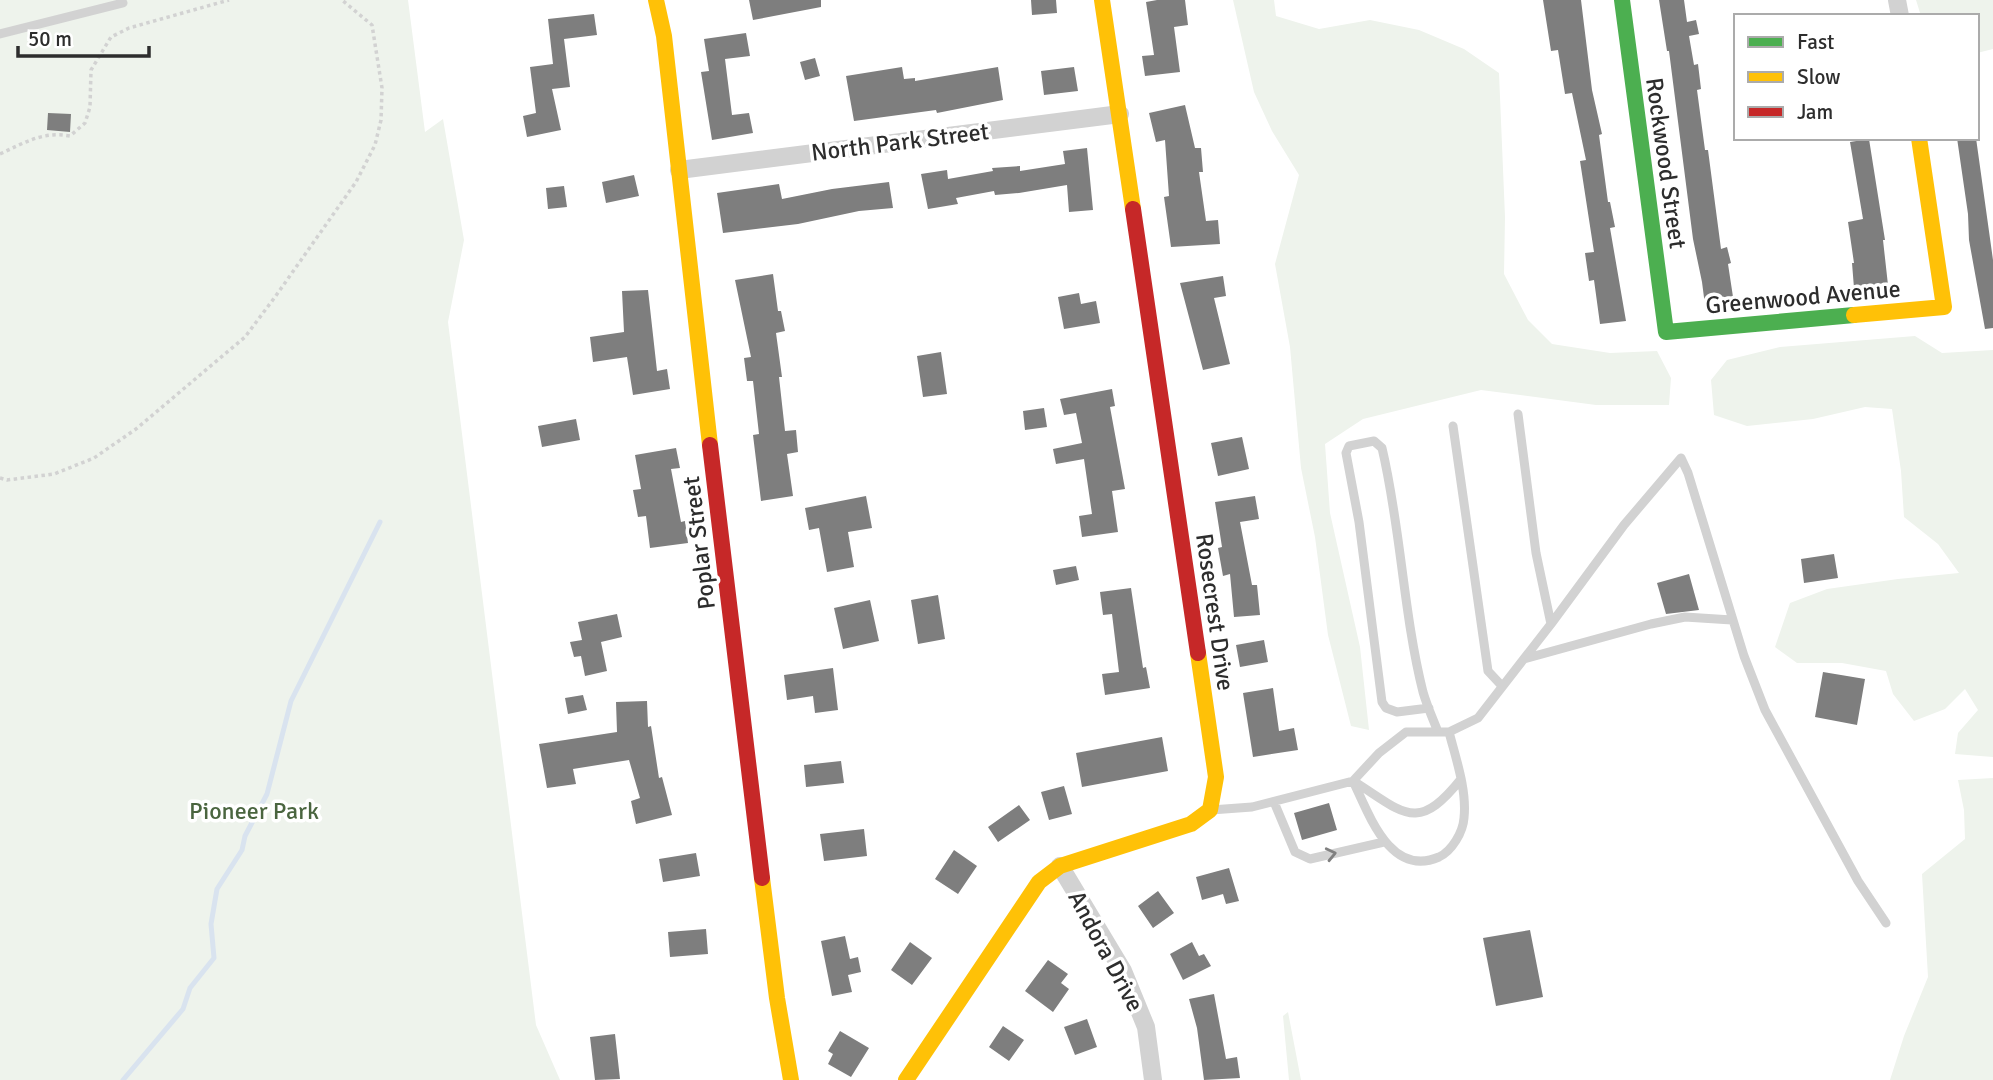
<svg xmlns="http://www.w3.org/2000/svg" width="1993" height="1080" viewBox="0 0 1993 1080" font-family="Signika,sans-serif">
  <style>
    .green { fill: #eef3ec }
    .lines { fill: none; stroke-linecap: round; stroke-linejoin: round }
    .stream { stroke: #d9e3ef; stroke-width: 5 }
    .building { fill: #7e7e7e }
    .path { stroke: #d2d2d2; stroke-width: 3.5; stroke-dasharray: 3.5 3.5; stroke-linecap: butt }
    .lane { stroke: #d2d2d2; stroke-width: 9 }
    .street { stroke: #d2d2d2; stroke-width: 18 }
    .fast { stroke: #4caf50; stroke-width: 16 }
    .slow { stroke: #ffc107; stroke-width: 16 }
    .jam { stroke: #c62828; stroke-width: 16 }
    .oneway { stroke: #808080 }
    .labels { text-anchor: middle; stroke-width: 7; stroke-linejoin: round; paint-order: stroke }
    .street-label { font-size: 24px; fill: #2d2d2d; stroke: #fff }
    .park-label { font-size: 24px; fill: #4a653f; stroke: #fff }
  </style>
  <rect width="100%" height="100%" fill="#fff"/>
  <!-- green -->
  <path class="green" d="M 0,0 L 408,0 L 425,132 L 443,119 L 464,240 L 448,322 L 536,1025 L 560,1080 L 0,1080 Z
    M 1233,0 L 1274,0 L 1276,16 L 1319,29 L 1370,20 L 1419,30 L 1464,49 L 1499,73 L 1505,217 L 1504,274 L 1528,320 L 1552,344 L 1610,353 L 1657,351 L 1671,378 L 1669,405 L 1596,405 L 1481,390 L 1363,419 L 1325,444 L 1330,513 L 1360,647 L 1369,730 L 1351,726 L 1328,635 L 1315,537 L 1301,468 L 1290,347 L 1275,264 L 1299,175 L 1272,131 L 1254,92 Z
    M 1916,0 L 1993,0 L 1993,49 L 1977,53 L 1977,16 L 1921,16 Z
    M 1915,336 L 1942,353 L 1993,350 L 1993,757 L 1955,754 L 1958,733 L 1978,710 L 1965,689 L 1945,709 L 1914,721 L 1893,694 L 1886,671 L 1842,663 L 1797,663 L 1775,647 L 1790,603 L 1827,589 L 1898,579 L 1959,573 L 1938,544 L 1904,517 L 1901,471 L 1892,409 L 1865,407 L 1813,419 L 1747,426 L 1714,415 L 1711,380 L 1727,360 L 1780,347 Z
    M 1993,778 L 1993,1080 L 1890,1080 L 1904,1036 L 1928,977 L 1922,874 L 1965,839 L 1964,810 L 1958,780 Z
    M 1288,1012 L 1301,1080 L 1289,1080 L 1283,1016 Z"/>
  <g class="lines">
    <!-- stream -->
    <path class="stream" d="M 123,1080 L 183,1009 L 190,988 L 214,958 L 211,924 L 217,889 L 242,850 L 245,836 L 267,794 L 291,701 L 380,522"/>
  </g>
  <!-- building -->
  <path class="building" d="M 749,0 L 821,0 L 821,7 L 753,20 Z
    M 1031,0 L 1056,0 L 1057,13 L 1032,15 Z
    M 1157,0 L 1185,0 L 1188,25 L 1174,27 L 1180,72 L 1145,76 L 1142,56 L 1154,55 L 1146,2 Z
    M 1543,0 L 1581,0 L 1592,90 L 1602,134 L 1599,135 L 1608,202 L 1610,202 L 1615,227 L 1610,228 L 1626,321 L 1600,324 L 1594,280 L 1589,281 L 1585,253 L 1594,252 L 1580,161 L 1586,160 L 1572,93 L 1565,94 L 1558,50 L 1551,51 Z
    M 1659,0 L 1684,0 L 1687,22 L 1696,20 L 1699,34 L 1689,36 L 1694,65 L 1698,64 L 1701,89 L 1697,90 L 1705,150 L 1708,150 L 1721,249 L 1727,247 L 1731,263 L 1728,264 L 1735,310 L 1706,313 L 1702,282 L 1693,239 L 1669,51 L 1667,51 Z
    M 594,14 L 597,35 L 564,39 L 570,87 L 552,89 L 561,130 L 527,137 L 523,116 L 536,113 L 530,67 L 553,64 L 548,19 Z
    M 746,33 L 750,56 L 725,59 L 732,115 L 749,113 L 753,133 L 712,140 L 701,72 L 709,71 L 704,39 Z
    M 815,58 L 820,76 L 805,80 L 800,62 Z
    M 902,67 L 904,79 L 915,78 L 915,81 L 998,67 L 1003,100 L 937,113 L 936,110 L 854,121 L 846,76 Z
    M 1074,67 L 1078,91 L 1044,95 L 1041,71 Z
    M 1185,105 L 1195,148 L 1201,148 L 1203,172 L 1199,172 L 1206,221 L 1218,220 L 1220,244 L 1171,247 L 1164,197 L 1169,196 L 1165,140 L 1156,142 L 1149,113 Z
    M 48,113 L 71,114 L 70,132 L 47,130 Z
    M 1957,138 L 1976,138 L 1993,260 L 1993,328 L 1985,329 L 1969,240 L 1968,214 Z
    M 1869,139 L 1885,240 L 1883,240 L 1888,285 L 1854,288 L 1852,263 L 1854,263 L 1848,222 L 1863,219 L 1850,142 Z
    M 1087,148 L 1093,210 L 1069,212 L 1067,185 L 1019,193 L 995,195 L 994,191 L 956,198 L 958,204 L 928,209 L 921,174 L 947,170 L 948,179 L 993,171 L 992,168 L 1020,166 L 1020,171 L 1065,164 L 1063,151 Z
    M 634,175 L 639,196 L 606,203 L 602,182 Z
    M 889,182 L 893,208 L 859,211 L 798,224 L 723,233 L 717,193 L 779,184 L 782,199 L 832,189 Z
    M 564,186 L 567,207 L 548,209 L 546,188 Z
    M 773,274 L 778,311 L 781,311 L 785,331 L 776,333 L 782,377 L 779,377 L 785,431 L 796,430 L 798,452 L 787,454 L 793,496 L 761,501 L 753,435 L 759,434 L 753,381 L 747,381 L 744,358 L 751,357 L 735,280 Z
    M 1223,276 L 1226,296 L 1214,298 L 1230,364 L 1203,370 L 1180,283 Z
    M 648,290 L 657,371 L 667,369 L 670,389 L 633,395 L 627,357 L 593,362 L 590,337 L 624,332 L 622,291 Z
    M 1079,293 L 1081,304 L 1096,301 L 1100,323 L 1064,329 L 1058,297 Z
    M 941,352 L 947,394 L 923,397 L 917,356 Z
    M 1112,389 L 1115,406 L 1110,407 L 1125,489 L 1112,491 L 1118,532 L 1082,537 L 1079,516 L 1092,514 L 1084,459 L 1056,464 L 1053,449 L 1082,443 L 1076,413 L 1064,415 L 1060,399 Z
    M 1044,408 L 1047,427 L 1025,430 L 1023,411 Z
    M 576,419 L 580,440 L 542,447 L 538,426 Z
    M 1242,437 L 1249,469 L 1218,476 L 1211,443 Z
    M 676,448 L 680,468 L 671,469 L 681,522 L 685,521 L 688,543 L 650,548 L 646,516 L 638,517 L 633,490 L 641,489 L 635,455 Z
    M 866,496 L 872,528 L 848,532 L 854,567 L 827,572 L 819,528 L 809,530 L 805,508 Z
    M 1255,496 L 1259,519 L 1240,522 L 1252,585 L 1257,585 L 1260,615 L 1234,617 L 1230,574 L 1223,576 L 1218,548 L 1222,547 L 1215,502 Z
    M 1834,554 L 1838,578 L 1804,583 L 1801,559 Z
    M 1076,566 L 1079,580 L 1056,585 L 1053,570 Z
    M 1689,574 L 1699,610 L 1666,614 L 1657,583 Z
    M 1131,588 L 1143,668 L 1146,667 L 1150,688 L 1105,695 L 1102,674 L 1119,672 L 1112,614 L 1103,615 L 1100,592 Z
    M 938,595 L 945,639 L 918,644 L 911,600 Z
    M 870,600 L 879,641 L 843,649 L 834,608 Z
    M 617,614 L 622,637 L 601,642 L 607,671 L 585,676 L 581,656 L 574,657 L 570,642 L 582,640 L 578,622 Z
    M 1264,640 L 1268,662 L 1240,667 L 1236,645 Z
    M 833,668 L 838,710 L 815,713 L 813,696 L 787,700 L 784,675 Z
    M 1823,672 L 1865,679 L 1857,725 L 1815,717 Z
    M 1273,688 L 1279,731 L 1294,728 L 1298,750 L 1253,757 L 1243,693 Z
    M 583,695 L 587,710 L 568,714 L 565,698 Z
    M 647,701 L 648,727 L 651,726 L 659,778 L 662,777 L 672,815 L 636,824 L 631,801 L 640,798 L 629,760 L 573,769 L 576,784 L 547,788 L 539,744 L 617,732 L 616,702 Z
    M 1162,737 L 1168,771 L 1082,787 L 1076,753 Z
    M 841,761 L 844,783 L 806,787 L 804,765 Z
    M 1064,786 L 1072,814 L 1049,820 L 1041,792 Z
    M 1329,803 L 1337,830 L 1302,840 L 1294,813 Z
    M 1019,805 L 1030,820 L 998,842 L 988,827 Z
    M 864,829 L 867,856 L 824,861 L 820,834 Z
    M 954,850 L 977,866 L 958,894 L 935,879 Z
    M 696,853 L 700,876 L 663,882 L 659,859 Z
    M 1229,868 L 1239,901 L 1226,904 L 1223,894 L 1202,900 L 1196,877 Z
    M 1158,891 L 1174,913 L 1153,928 L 1138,906 Z
    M 706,929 L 708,954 L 670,957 L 668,932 Z
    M 1530,930 L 1543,997 L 1496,1006 L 1483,938 Z
    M 845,936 L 850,959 L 858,957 L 861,972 L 848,975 L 852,992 L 832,996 L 821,941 Z
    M 910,942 L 932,958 L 912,985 L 891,970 Z
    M 1192,942 L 1199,956 L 1204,954 L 1211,966 L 1183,980 L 1170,954 Z
    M 1048,960 L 1068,974 L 1061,983 L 1069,989 L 1053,1012 L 1025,991 Z
    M 1214,994 L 1226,1059 L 1237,1057 L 1240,1078 L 1204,1080 L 1197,1028 L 1189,999 Z
    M 1087,1019 L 1097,1047 L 1075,1055 L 1064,1027 Z
    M 1003,1026 L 1024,1040 L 1009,1061 L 989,1047 Z
    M 840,1031 L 869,1048 L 851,1077 L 828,1064 L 833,1054 L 828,1051 Z
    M 615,1034 L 620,1079 L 595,1080 L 590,1037 Z"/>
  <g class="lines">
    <!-- path -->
    <path class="path" d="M 0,154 C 24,143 42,131 70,136 L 85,123 L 90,107 L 91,70 L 111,37 L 129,28 L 229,0
      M 0,478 L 7,480 L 54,474 L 94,458 L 136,429 L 245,337 L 275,297 L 356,182 L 375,145 L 381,120 L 382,88 L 372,25 L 342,0"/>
    <!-- lane -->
    <path class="lane" d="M 0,34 L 123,3
      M 1518,414 L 1536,553 L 1551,624
      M 1453,426 L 1488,671 L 1502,686
      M 1524,659 L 1651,624 L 1685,617 L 1732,620
      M 1429,708 L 1397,712 L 1386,708 L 1382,702 L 1359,522 L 1346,453 L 1349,446 L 1374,441 L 1382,448 C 1401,528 1403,612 1423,692 C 1427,706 1433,719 1438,732
      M 1353,781 C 1369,814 1390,878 1439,857 C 1452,851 1463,832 1464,818 C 1467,790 1456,759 1449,732
      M 1355,782 C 1404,813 1417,834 1461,779
      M 1274,802 L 1295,852 L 1310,859 L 1384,842
      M 1211,810 L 1252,807 L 1353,781 L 1379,753 L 1406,732 L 1449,732 L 1478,718 L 1551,624 L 1624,525 L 1681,458 L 1688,473 L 1744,656 L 1765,710 L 1858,881 L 1886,923"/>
    <!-- street -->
    <path class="street" d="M 1897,0 L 1900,16
      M 679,170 L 1120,114
      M 1060,866 L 1123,971 L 1146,1027 L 1153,1080"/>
    <!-- fast -->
    <path class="fast" d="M 1622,0 L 1666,332 L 1854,315"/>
    <!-- slow -->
    <path class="slow" d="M 656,0 L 664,36 L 710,445
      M 1102,0 L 1133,209
      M 1854,315 L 1944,307 L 1919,138
      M 762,878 L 777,998 L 791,1080
      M 906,1080 L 1039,882 L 1060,866 L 1191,824 L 1210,810 L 1216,777 L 1198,653"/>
    <!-- jam -->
    <path class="jam" d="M 1133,209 L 1198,653
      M 710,445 L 762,878"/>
  </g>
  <!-- one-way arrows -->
  <defs><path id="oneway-chevron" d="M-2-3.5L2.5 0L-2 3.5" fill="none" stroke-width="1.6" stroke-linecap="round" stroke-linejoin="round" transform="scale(1.75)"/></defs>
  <use class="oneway" href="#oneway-chevron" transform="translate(1331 854) rotate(-13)"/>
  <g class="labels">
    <!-- street labels -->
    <g class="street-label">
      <text transform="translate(900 142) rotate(-7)" y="8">North Park Street</text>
      <text transform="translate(1666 163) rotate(82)" y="8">Rockwood Street</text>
      <text transform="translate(1803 297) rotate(-5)" y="8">Greenwood Avenue</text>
      <text transform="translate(699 543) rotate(-97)" y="8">Poplar Street</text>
      <text transform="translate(1215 612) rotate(82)" y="8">Rosecrest Drive</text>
      <text transform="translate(1106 951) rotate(62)" y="8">Andora Drive</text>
    </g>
    <!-- park labels -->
    <g class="park-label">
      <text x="254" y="819">Pioneer Park</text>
    </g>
  </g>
  <!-- legend -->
  <rect x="1734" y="14" width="245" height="126" fill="#ffffff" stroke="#ababab" stroke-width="2"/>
  <rect x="1748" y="37" width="35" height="10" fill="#4caf50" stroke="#ababab" stroke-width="2"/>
  <text x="1797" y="49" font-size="21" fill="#2d2d2d">Fast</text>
  <rect x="1748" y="72" width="35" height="10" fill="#ffc107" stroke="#ababab" stroke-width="2"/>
  <text x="1797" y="84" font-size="21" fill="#2d2d2d">Slow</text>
  <rect x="1748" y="107" width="35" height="10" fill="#c62828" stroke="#ababab" stroke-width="2"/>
  <text x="1797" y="119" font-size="21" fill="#2d2d2d">Jam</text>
  <!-- scale -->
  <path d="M18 46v10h131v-10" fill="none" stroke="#2d2d2d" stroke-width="3.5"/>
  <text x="28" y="46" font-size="21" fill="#2d2d2d" stroke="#ffffff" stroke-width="5" paint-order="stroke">50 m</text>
</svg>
